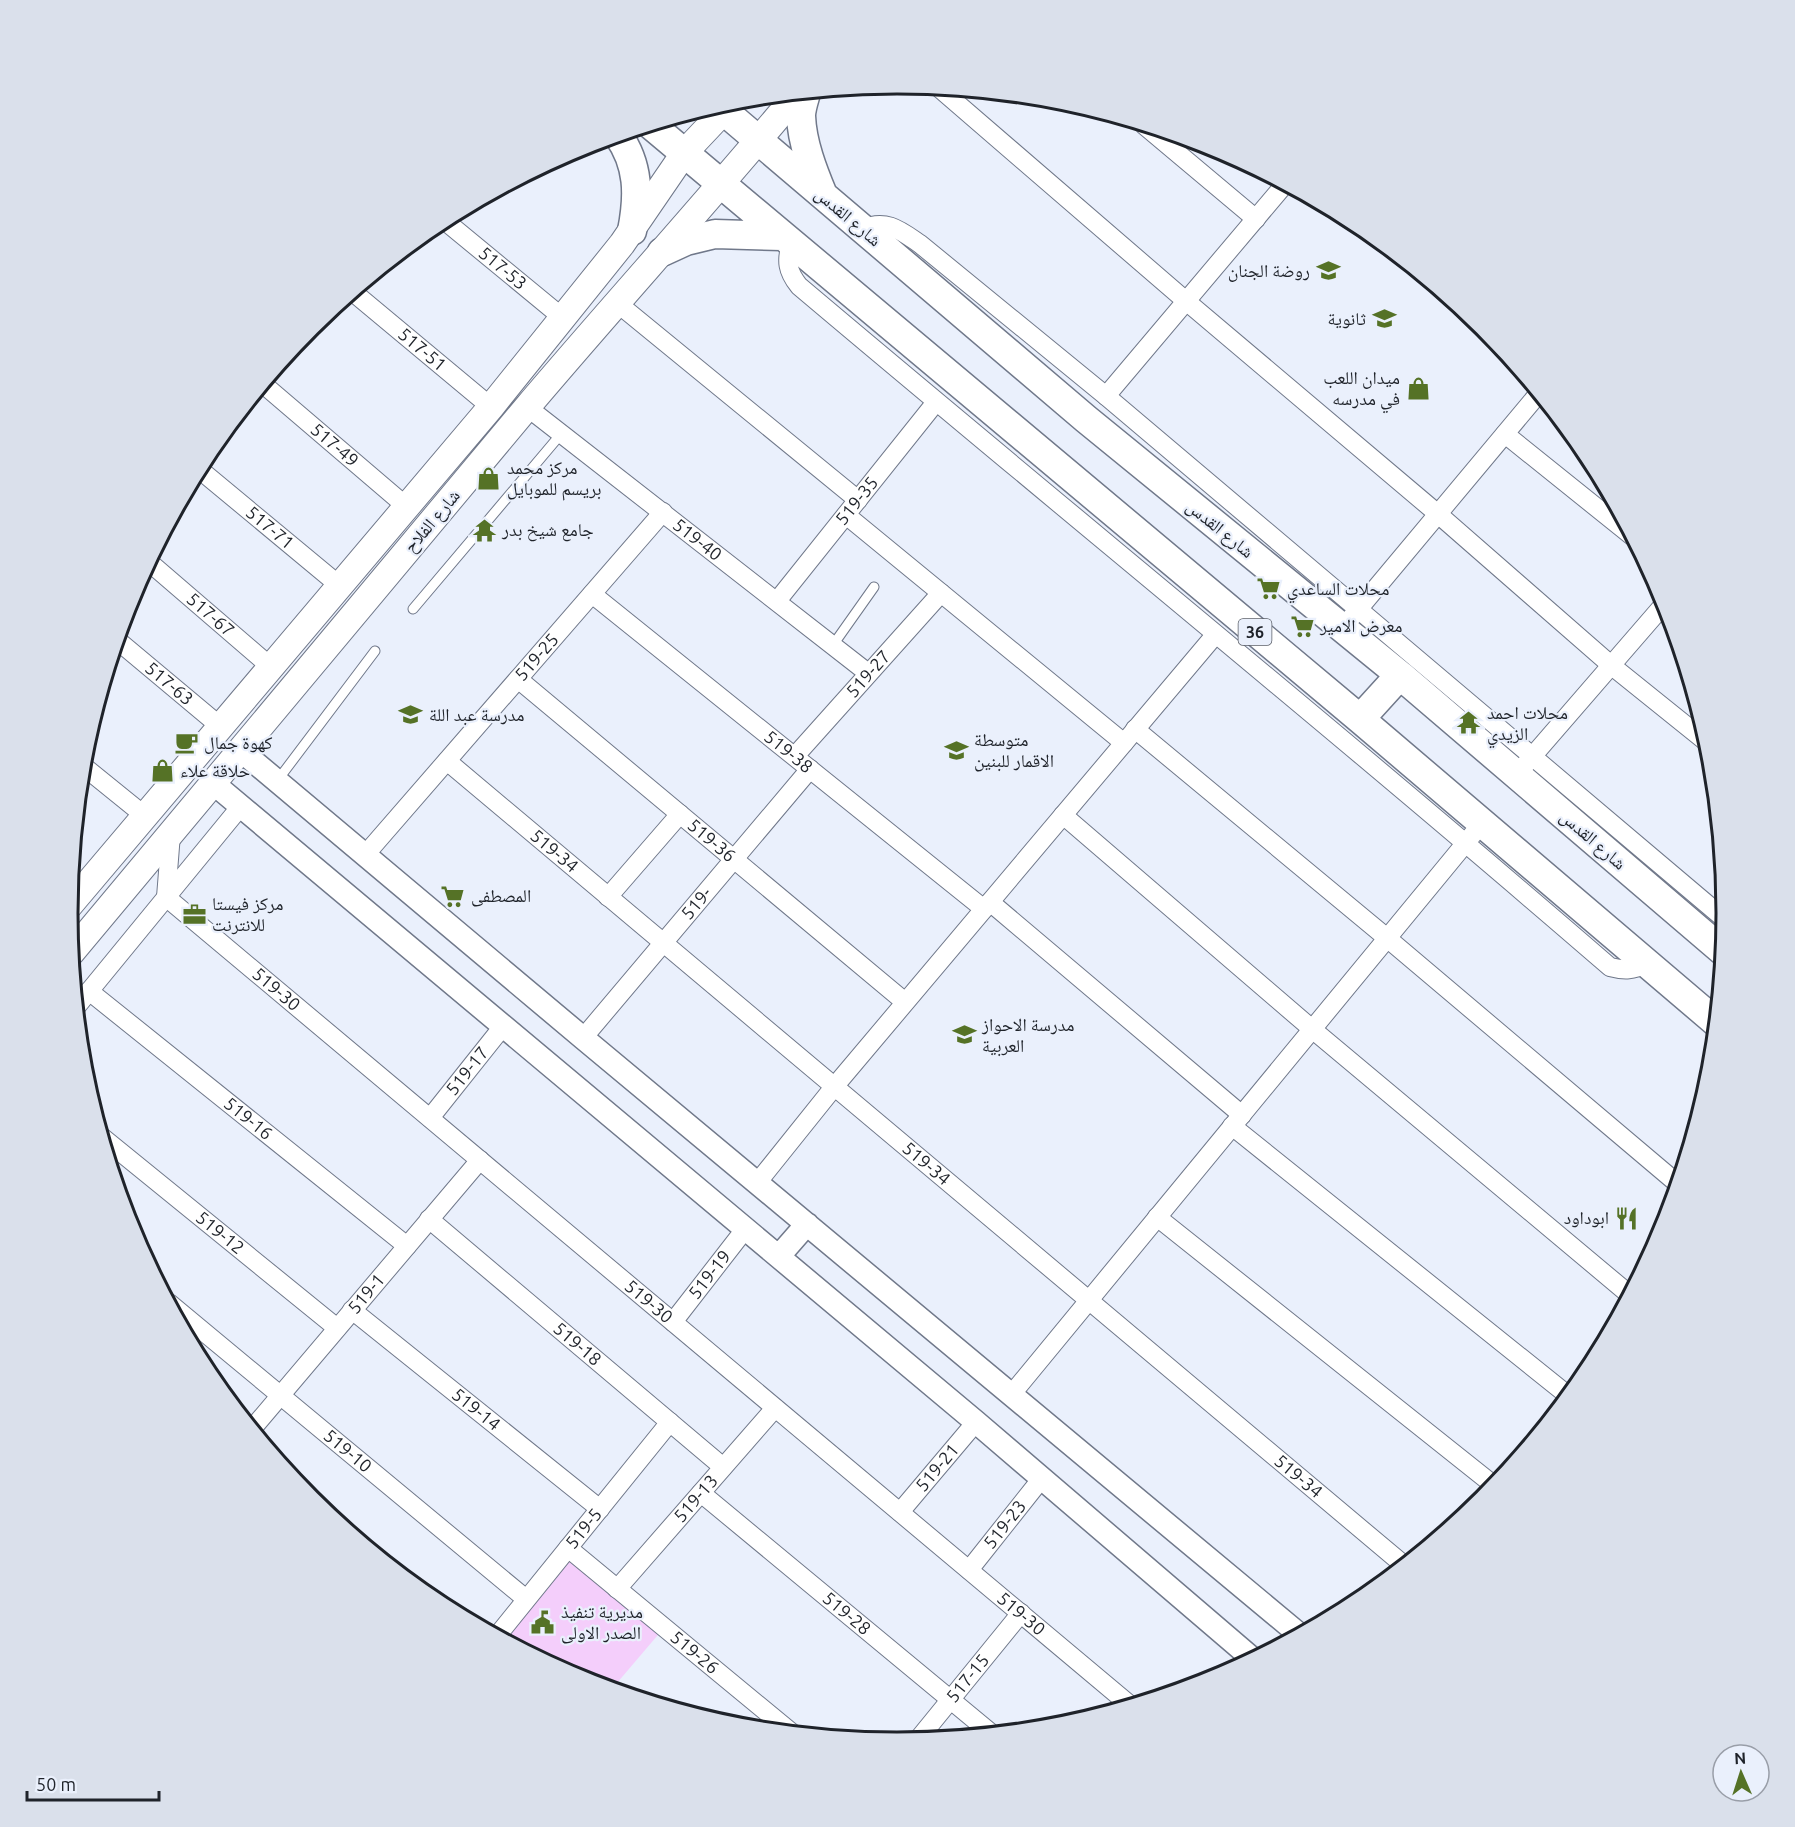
<svg xmlns="http://www.w3.org/2000/svg" width="1795" height="1827" viewBox="0 0 1795 1827" font-family="Ubuntu,'Noto Naskh Arabic',sans-serif">
  <style>
    .green { fill: #f4cefb }
    .lines { fill: none; stroke-linecap: round; stroke-linejoin: round }
    .service-casing { stroke: #70788a; stroke-width: 11 }
    .minor-casing { stroke: #70788a; stroke-width: 20 }
    .tertiary-casing { stroke: #70788a; stroke-width: 25 }
    .secondary-casing { stroke: #70788a; stroke-width: 28 }
    .primary-casing { stroke: #70788a; stroke-width: 31 }
    .service { stroke: #fff; stroke-width: 9 }
    .minor { stroke: #fff; stroke-width: 18 }
    .tertiary { stroke: #fff; stroke-width: 22 }
    .secondary { stroke: #fff; stroke-width: 26 }
    .primary { stroke: #fff; stroke-width: 28 }
    .labels { text-anchor: middle; stroke-width: 4.5; stroke-linejoin: round; paint-order: stroke }
    .shield { fill: #eaf0fc; stroke: #5c6069; stroke-width: 1.5 }
    .shield-label { font-size: 16px; font-weight: bold; fill: #1f232a }
    .street-label { font-size: 18px; fill: #1f232a; stroke: #eaf0fc }
    .poi-label { font-size: 18px; fill: #1f232a; stroke: #eaf0fc; text-anchor: start }
    .rim { fill: none; stroke: #1f232a; stroke-width: 3 }
  </style>
  <rect width="100%" height="100%" fill="#eaf0fc"/>
  <!-- green -->
  <path class="green" d="M 568,1548 L 663,1629 L 611,1690 L 580,1680 L 497,1636 Z"/>
  <g class="lines">
    <defs>
      <path id="service" d="M 413,609 L 561,434
        M 833,645 L 874,587
        M 277,781 L 375,651"/>
      <g id="minor">
        <path d="M 938,87 L 1186,301 L 1438,514 L 1612,666 L 1709,744"/>
        <path d="M 1144,125 L 1256,219"/>
        <path id="s1" d="M 444,220 L 563,318"/>
        <path d="M 863,229 C 886,218 901,231 920,244 L 1106,396 L 1727,921"/>
        <path d="M 791,243 C 786,261 787,271 799,286 C 1069,514 1343,736 1610,967 C 1625,971 1633,970 1647,964"/>
        <path id="s2" d="M 353,292 L 491,407"/>
        <path d="M 616,302 L 858,500"/>
        <path id="s3" d="M 263,384 L 407,507"/>
        <path d="M 1106,396 L 1285,184"/>
        <path id="s4" d="M 527,407 L 868,673"/>
        <path d="M 1505,434 L 1632,536"/>
        <path id="s5" d="M 199,469 L 340,586"/>
        <path d="M 846,515 L 1124,743"/>
        <path id="s6" d="M 149,562 L 271,667"/>
        <path id="s7" d="M 592,594 L 984,909"/>
        <path id="s8" d="M 777,601 L 936,402"/>
        <path d="M 1351,618 L 1539,393"/>
        <path id="s9" d="M 117,640 L 221,727"/>
        <path id="s10" d="M 518,679 L 905,1002"/>
        <path d="M 1135,729 L 1387,938 L 1678,1184"/>
        <path id="s11" d="M 795,756 L 941,593"/>
        <path id="s12" d="M 447,761 L 1405,1566"/>
        <path d="M 82,765 L 145,816"/>
        <path d="M 1524,766 L 1666,602"/>
        <path d="M 1063,815 L 1312,1029 L 1630,1295"/>
        <path id="s13" d="M 171,834 L 166,897 L 1131,1706"/>
        <path id="s14" d="M 365,855 L 663,512"/>
        <path d="M 608,897 L 680,814"/>
        <path d="M 990,902 L 1242,1115"/>
        <path id="s15" d="M 89,991 L 407,1246"/>
        <path d="M 77,1006 L 241,806"/>
        <path id="s16" d="M 583,1038 L 810,769"/>
        <path id="s17" d="M 430,1118 L 504,1025"/>
        <path d="M 1232,1126 L 1570,1397"/>
        <path id="s18" d="M 102,1137 L 337,1328"/>
        <path d="M 757,1183 L 834,1087 L 1215,635"/>
        <path d="M 1157,1217 L 1496,1487"/>
        <path id="s19" d="M 429,1219 L 723,1467"/>
        <path id="s20" d="M 169,1303 L 526,1599"/>
        <path id="s21" d="M 352,1310 L 600,1509"/>
        <path id="s22" d="M 673,1322 L 746,1228"/>
        <path d="M 1011,1395 L 1473,834"/>
        <path id="s23" d="M 252,1429 L 480,1160"/>
        <path id="s24" d="M 701,1493 L 992,1734"/>
        <path id="s25" d="M 900,1512 L 976,1422"/>
        <path id="s26" d="M 568,1548 L 792,1733"/>
        <path id="s27" d="M 969,1570 L 1042,1478"/>
        <path id="s28" d="M 617,1589 L 775,1408"/>
        <path id="s29" d="M 497,1636 L 670,1422"/>
        <path id="s30" d="M 916,1742 L 1021,1613"/>
      </g>
      <path id="tertiary" d="M 240,750 L 583,1038 L 1300,1635
        M 213,783 L 976,1422 L 1254,1660
        M 779,1256 L 807,1224"/>
      <path id="secondary" d="M 68,907 L 491,407 L 622,244 L 685,152 L 734,100
        M 71,953 C 224,770 375,587 528,406 C 617,301 710,199 798,93"/>
      <path id="primary" d="M 806,93 C 804,100 801,109 801,116 C 802,143 813,171 823,195
        M 717,105 L 1086,419 L 1400,675 L 1724,952
        M 651,125 L 1360,719 L 1717,1023
        M 618,135 C 639,165 639,195 632,231
        M 662,252 L 686,241 L 715,234 L 782,236
        M 1360,719 L 1400,675"/>
    </defs>
    <!-- service casing -->
    <use href="#service" class="service-casing"/>
    <!-- minor casing -->
    <use href="#minor" class="minor-casing"/>
    <!-- tertiary casing -->
    <use href="#tertiary" class="tertiary-casing"/>
    <!-- secondary casing -->
    <use href="#secondary" class="secondary-casing"/>
    <!-- primary casing -->
    <use href="#primary" class="primary-casing"/>
    <!-- service -->
    <use href="#service" class="service"/>
    <!-- minor -->
    <use href="#minor" class="minor"/>
    <!-- tertiary -->
    <use href="#tertiary" class="tertiary"/>
    <!-- secondary -->
    <use href="#secondary" class="secondary"/>
    <!-- primary -->
    <use href="#primary" class="primary"/>
  </g>
  <!-- icons -->
  <defs>
    <symbol id="school-bare" viewBox="-9 -9 18 18"><path d="M0-5L7-2L0 1L-7-2ZM-4 1L0 2.5L4 1V4Q0 6-4 4Z" fill="#557226" stroke="#eaf0fc" stroke-width="2.5" paint-order="stroke"/></symbol>
    <symbol id="shop-bare" viewBox="-9 -9 18 18"><path d="M-5-2.5h2.3a2.7 3.5 0 0 1 5.4 0H5L5.5 6h-11ZM-1.5-2.5h3a1.5 2.3 0 0 0-3 0Z" fill="#557226" stroke="#eaf0fc" stroke-width="2.5" paint-order="stroke"/></symbol>
    <symbol id="temple-bare" viewBox="-9 -9 18 18"><path d="M0-6L5-2H3V0L6.5 2.5H4V6H1.5V3h-3V6H-4V2.5H-6.5L-3 0V-2H-5Z" fill="#557226" stroke="#eaf0fc" stroke-width="2.5" paint-order="stroke"/></symbol>
    <symbol id="supermarket-bare" viewBox="-9 -9 18 18"><path d="M-6-5.5h2.5l.6 2H6L4.5 2H-2.5L-4.4-4H-6ZM-1.5 3.2a1.3 1.3 0 1 0 .1 0ZM3 3.2a1.3 1.3 0 1 0 .1 0Z" fill="#557226" stroke="#eaf0fc" stroke-width="2.5" paint-order="stroke"/></symbol>
    <symbol id="cafe-bare" viewBox="-9 -9 18 18"><path d="M-5.5-4.5H6V0H3Q3 3.5 0 3.5H-2.5Q-5.5 3.5-5.5 0ZM3-3.2v2h1.7v-2ZM-6 4.5H4V6H-6Z" fill="#557226" stroke="#eaf0fc" stroke-width="2.5" paint-order="stroke"/></symbol>
    <symbol id="office-bare" viewBox="-9 -9 18 18"><path d="M-6-3h4V-5.5h4V-3h4V5H-6ZM-1-4.5V-3h2v-1.5ZM-6 0V1H6V0Z" fill="#557226" stroke="#eaf0fc" stroke-width="2.5" paint-order="stroke"/></symbol>
    <symbol id="restaurant-bare" viewBox="-9 -9 18 18"><path d="M-5-6h1v4h1v-4h1v4h1v-4h1v5L-1.5 .5V6h-2V.5L-5-1ZM5-6V6H3V1.5H1.5Q1.5-4 5-6Z" fill="#557226" stroke="#eaf0fc" stroke-width="2.5" paint-order="stroke"/></symbol>
    <symbol id="civic-bare" viewBox="-9 -9 18 18"><path d="M-.6-6.5H3V-4.5H.6V-3L4-1V1h2V6H-6V1h2V-1L-.6-3ZM-1.2 2.5V6h2.4V2.5Z" fill="#557226" stroke="#eaf0fc" stroke-width="2.5" paint-order="stroke"/></symbol>
  </defs>
  <g fill-rule="evenodd">
    <use href="#school-bare" x="1312" y="254" width="33" height="33"/>
    <use href="#school-bare" x="1368" y="302" width="33" height="33"/>
    <use href="#shop-bare" x="1402" y="372" width="33" height="33"/>
    <use href="#shop-bare" x="472" y="462" width="33" height="33"/>
    <use href="#temple-bare" x="468" y="514" width="33" height="33"/>
    <use href="#supermarket-bare" x="1252" y="572" width="33" height="33"/>
    <use href="#supermarket-bare" x="1286" y="610" width="33" height="33"/>
    <use href="#school-bare" x="394" y="698" width="33" height="33"/>
    <use href="#temple-bare" x="1452" y="706" width="33" height="33"/>
    <use href="#cafe-bare" x="170" y="726" width="33" height="33"/>
    <use href="#school-bare" x="940" y="734" width="33" height="33"/>
    <use href="#shop-bare" x="146" y="754" width="33" height="33"/>
    <use href="#supermarket-bare" x="436" y="880" width="33" height="33"/>
    <use href="#office-bare" x="178" y="898" width="33" height="33"/>
    <use href="#school-bare" x="948" y="1018" width="33" height="33"/>
    <use href="#restaurant-bare" x="1610" y="1202" width="33" height="33"/>
    <use href="#civic-bare" x="526" y="1606" width="33" height="33"/>
  </g>
  <g class="labels">
    <!-- shield labels -->
    <rect class="shield" x="1238.5" y="619" width="33" height="26" rx="4.5"/>
    <g class="shield-label">
      <text x="1255" y="638">36</text>
    </g>
    <!-- street labels -->
    <g class="street-label">
      <text transform="translate(848 217) rotate(40)" y="6">شارع القدس</text>
      <text dy="6" stroke="none"><textPath href="#s1" startOffset="76">517-53</textPath></text>
      <text dy="6" stroke="none"><textPath href="#s2" startOffset="90">517-51</textPath></text>
      <text dy="6" stroke="none"><textPath href="#s3" startOffset="94">517-49</textPath></text>
      <text dy="6" stroke="none"><textPath href="#s8" startOffset="128">519-35</textPath></text>
      <text transform="translate(432 521) rotate(-50)" y="6">شارع الفلاح</text>
      <text dy="6" stroke="none"><textPath href="#s5" startOffset="92">517-71</textPath></text>
      <text transform="translate(1220 529) rotate(39)" y="6">شارع القدس</text>
      <text dy="6" stroke="none"><textPath href="#s4" startOffset="216">519-40</textPath></text>
      <text dy="6" stroke="none"><textPath href="#s6" startOffset="81">517-67</textPath></text>
      <text dy="6" stroke="none"><textPath href="#s14" startOffset="262">519-25</textPath></text>
      <text dy="6" stroke="none"><textPath href="#s11" startOffset="110">519-27</textPath></text>
      <text dy="6" stroke="none"><textPath href="#s9" startOffset="68">517-63</textPath></text>
      <text dy="6" stroke="none"><textPath href="#s7" startOffset="252">519-38</textPath></text>
      <text transform="translate(1593 840) rotate(41)" y="6">شارع القدس</text>
      <text dy="6" stroke="none"><textPath href="#s10" startOffset="252">519-36</textPath></text>
      <text dy="6" stroke="none"><textPath href="#s12" startOffset="140">519-34</textPath></text>
      <text dy="6" stroke="none"><textPath href="#s16" startOffset="176">519-</textPath></text>
      <text dy="6" stroke="none"><textPath href="#s13" startOffset="207">519-30</textPath></text>
      <text dy="6" stroke="none"><textPath href="#s17" startOffset="60">519-17</textPath></text>
      <text dy="6" stroke="none"><textPath href="#s15" startOffset="204">519-16</textPath></text>
      <text dy="6" stroke="none"><textPath href="#s12" startOffset="626">519-34</textPath></text>
      <text dy="6" stroke="none"><textPath href="#s18" startOffset="152">519-12</textPath></text>
      <text dy="6" stroke="none"><textPath href="#s22" startOffset="60">519-19</textPath></text>
      <text dy="6" stroke="none"><textPath href="#s23" startOffset="177">519-1</textPath></text>
      <text dy="6" stroke="none"><textPath href="#s13" startOffset="693">519-30</textPath></text>
      <text dy="6" stroke="none"><textPath href="#s19" startOffset="194">519-18</textPath></text>
      <text dy="6" stroke="none"><textPath href="#s21" startOffset="159">519-14</textPath></text>
      <text dy="6" stroke="none"><textPath href="#s20" startOffset="232">519-10</textPath></text>
      <text dy="6" stroke="none"><textPath href="#s25" startOffset="58">519-21</textPath></text>
      <text dy="6" stroke="none"><textPath href="#s12" startOffset="1112">519-34</textPath></text>
      <text dy="6" stroke="none"><textPath href="#s28" startOffset="120">519-13</textPath></text>
      <text dy="6" stroke="none"><textPath href="#s27" startOffset="58">519-23</textPath></text>
      <text dy="6" stroke="none"><textPath href="#s29" startOffset="138">519-5</textPath></text>
      <text dy="6" stroke="none"><textPath href="#s24" startOffset="189">519-28</textPath></text>
      <text dy="6" stroke="none"><textPath href="#s13" startOffset="1179">519-30</textPath></text>
      <text dy="6" stroke="none"><textPath href="#s26" startOffset="164">519-26</textPath></text>
      <text dy="6" stroke="none"><textPath href="#s30" startOffset="82">517-15</textPath></text>
    </g>
    <!-- poi labels -->
    <g class="poi-label">
      <text x="1310" y="277" text-anchor="end">روضة الجنان</text>
      <text x="1366" y="325" text-anchor="end">ثانوية</text>
      <text x="1400" y="384" text-anchor="end">ميدان اللعب<tspan x="1400" dy="21">في مدرسه</tspan></text>
      <text x="507" y="474">مركز محمد<tspan x="507" dy="21">بريسم للموبايل</tspan></text>
      <text x="502" y="536">جامع شيخ بدر</text>
      <text x="1287" y="595">محلات الساعدي</text>
      <text x="1320" y="632">معرض الامير</text>
      <text x="1487" y="719">محلات احمد<tspan x="1487" dy="21">الزيدي</tspan></text>
      <text x="429" y="721">مدرسة عبد اللة</text>
      <text x="974" y="746">متوسطة<tspan x="974" dy="21">الاقمار للبنين</tspan></text>
      <text x="204" y="749">كهوة جمال</text>
      <text x="180" y="777">حلاقة علاء</text>
      <text x="471" y="902">المصطفى</text>
      <text x="212" y="910">مركز فيستا<tspan x="212" dy="21">للانترنت</tspan></text>
      <text x="982" y="1031">مدرسة الاحواز<tspan x="982" dy="21">العربية</tspan></text>
      <text x="1609" y="1224" text-anchor="end">ابوداود</text>
      <text x="561" y="1618">مديرية تنفيذ<tspan x="561" dy="21">الصدر الاولى</tspan></text>
    </g>
  </g>
  <!-- crop -->
  <path d="M0 0H1795V1827H0ZM78 913a819 819 0 1 1 1638 0a819 819 0 1 1-1638 0Z" fill="#dae0eb" fill-rule="evenodd"/>
  <path class="rim" d="M78 913a819 819 0 1 1 1638 0a819 819 0 1 1-1638 0Z"/>
  <!-- north arrow -->
  <g transform="translate(1741 1773) rotate(357)"><circle r="28" fill="#eaf0fc" stroke="#999ea8" stroke-width="1.5"/>
  <path d="M0-4.5L10 22L0 15L-10 22Z" fill="#557226"/>
  <text y="-9" font-size="16" font-weight="bold" text-anchor="middle" fill="#1f232a">N</text>
  </g>
  <!-- scale -->
  <path d="M27 1791v9h132v-9" fill="none" stroke="#1f232a" stroke-width="3"/>
  <text x="36" y="1791" font-size="18" fill="#1f232a" stroke="#eaf0fc" stroke-width="4.5" paint-order="stroke">50 m</text>
</svg>
